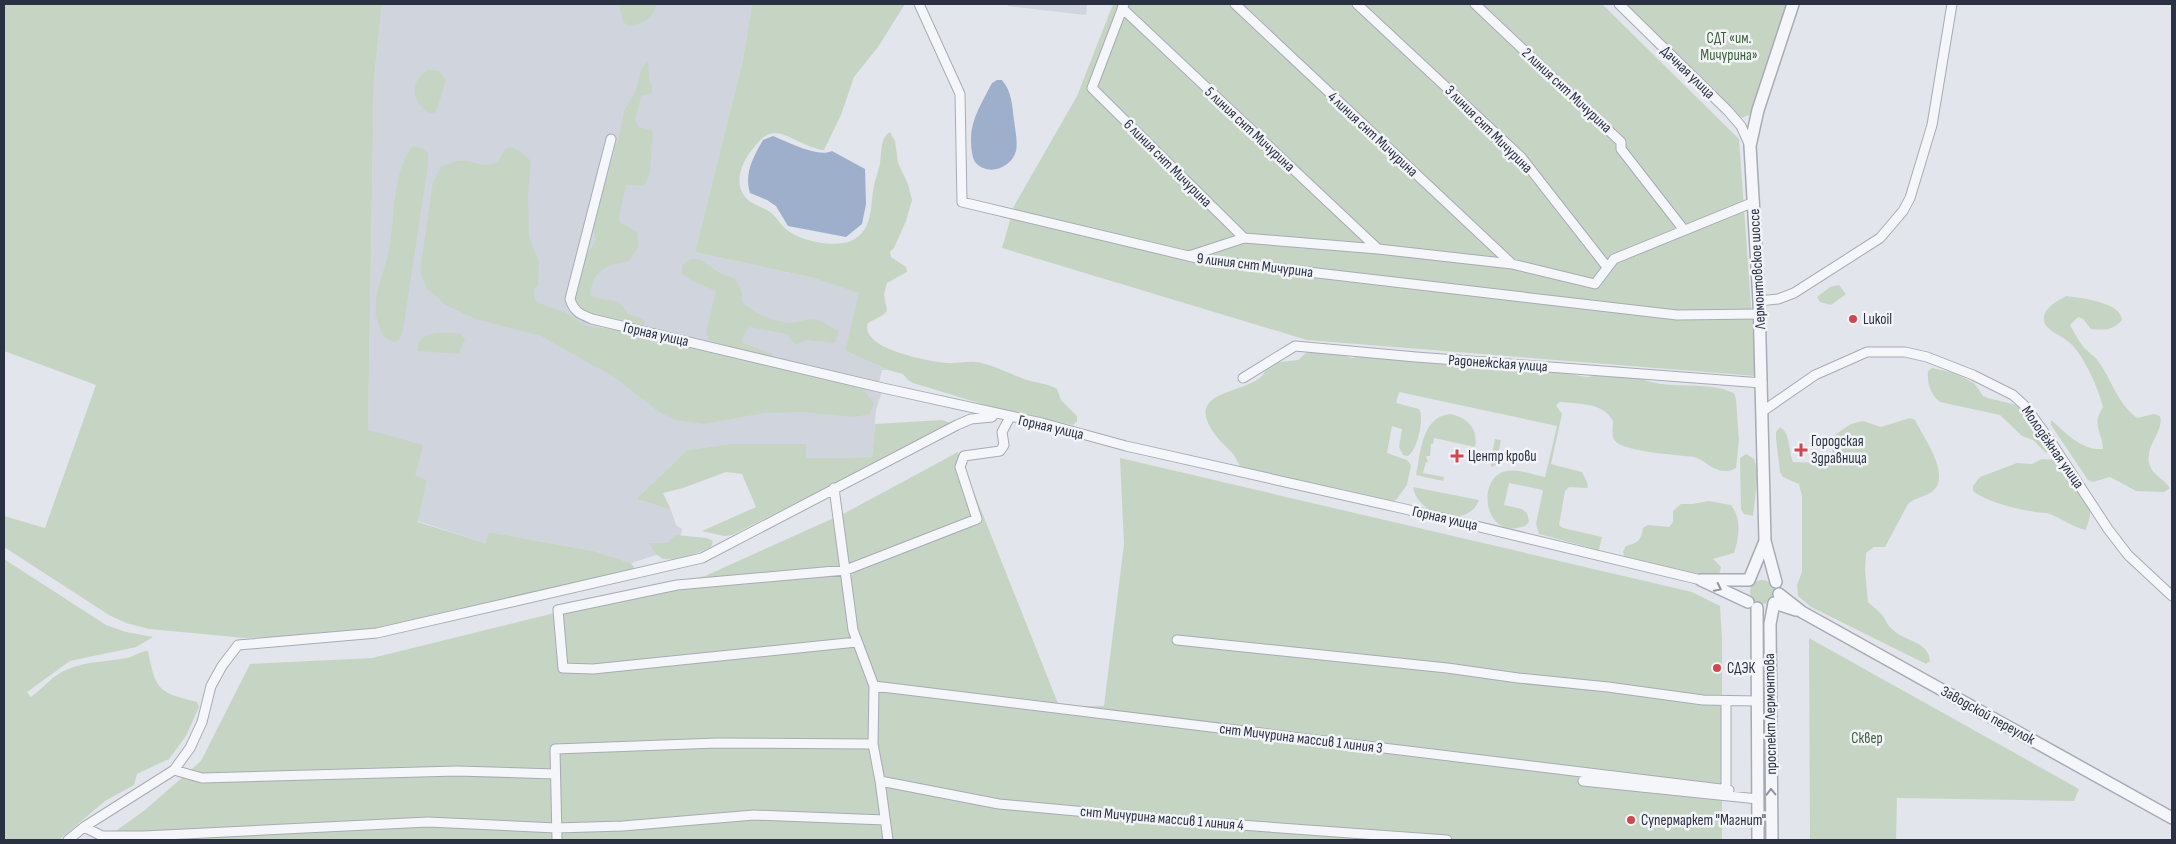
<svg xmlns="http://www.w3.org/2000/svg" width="2176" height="844" viewBox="0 0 2176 844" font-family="'Sofia Sans Condensed',sans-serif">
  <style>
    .built { fill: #d0d4dd }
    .green { fill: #c6d5c3 }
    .water { fill: #9eafcb }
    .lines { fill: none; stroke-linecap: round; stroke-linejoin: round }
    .minor-casing { stroke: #a7abb5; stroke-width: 11 }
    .tertiary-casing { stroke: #a7abb5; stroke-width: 14 }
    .minor { stroke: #f5f6f9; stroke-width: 9 }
    .tertiary { stroke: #f5f6f9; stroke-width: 11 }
    .oneway { stroke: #90949e }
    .poi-dot { fill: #cf4850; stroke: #f2f4f8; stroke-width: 2 }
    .labels { text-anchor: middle; stroke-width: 5; stroke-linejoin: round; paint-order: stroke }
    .park-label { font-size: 15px; fill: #3b5f37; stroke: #f2f4f8 }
    .street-label { font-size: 15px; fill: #2a3143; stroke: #f2f4f8 }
    .poi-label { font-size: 15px; fill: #2a3143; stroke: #f2f4f8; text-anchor: start }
  </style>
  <rect width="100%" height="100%" fill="#e2e5eb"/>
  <!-- built -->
  <path class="built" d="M 382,4 L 752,4 L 743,59 L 695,252 L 813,278 L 860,293 L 845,351 L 888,370 L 882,370 L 879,383 L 884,385 L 876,410 L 872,457 L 805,458 L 806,444 L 730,444 L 687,450 L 636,499 L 671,510 L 676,525 L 682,529 L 678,548 L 631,563 L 594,551 L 489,532 L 485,543 L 418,521 L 427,480 L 415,477 L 368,430 L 374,80 Z
    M 1008,4 L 1087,4 L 1086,15 L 1008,6 Z"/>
  <!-- green -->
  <path class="green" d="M 4,4 L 382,4 L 374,80 L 368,430 L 423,445 L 415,476 L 427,480 L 418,522 L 485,543 L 489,532 L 594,551 L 631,563 L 634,567 L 633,569 L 376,629 L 295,636 L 245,638 L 149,629 L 126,623 L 109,615 L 4,547 L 4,516 L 45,528 L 96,385 L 4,351 Z
    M 619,4 L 657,4 C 651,21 646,22 629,26 L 623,22 Z
    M 752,4 L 905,4 L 878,47 L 854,77 L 841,115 L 824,150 C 808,149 786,132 774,133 C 763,134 758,143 751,151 C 741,164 733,185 747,199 C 753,205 763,207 770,212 C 776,216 780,224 786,229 C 799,241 834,248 851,241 C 872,231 870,211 873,192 C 874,182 878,173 880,163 C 882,152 880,138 890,132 L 895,141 L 898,163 L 908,184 L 912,200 L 906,221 L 894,248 L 890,252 L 891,257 L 906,267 L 907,272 L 887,283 L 884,294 L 887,311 L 883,315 L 868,323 C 859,349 928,361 946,363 C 958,364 969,360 981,363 C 996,366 1010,374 1024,379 C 1035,383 1047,383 1057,389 L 1061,400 L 1077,416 L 1077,421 L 1073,425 L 992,407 L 913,383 L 908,380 L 903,374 L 888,370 L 845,351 L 859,293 L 813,278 L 695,252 L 743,59 Z
    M 1113,4 L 1602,4 L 1739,139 L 1756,376 L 1307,340 L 1002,248 L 1014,206 L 1077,96 Z
    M 1625,4 L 1787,4 L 1752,114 L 1741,118 Z
    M 648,60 L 649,80 L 652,87 L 652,93 L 641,96 L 635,120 L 639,127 L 653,131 L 650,173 L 644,186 L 626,185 L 619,217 L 620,222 L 637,232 L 639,246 L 629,261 C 614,264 602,265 594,280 C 592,286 589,289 591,295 C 606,306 618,292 627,313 L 643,319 L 645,322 L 642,327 L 589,315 L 579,309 L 575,301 L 585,257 L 596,240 L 593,229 L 621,128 L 624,111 L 636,90 L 641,70 Z
    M 428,70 L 439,71 L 446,80 L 436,112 L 431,114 C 412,104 408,81 428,70 Z
    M 413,146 L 424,149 L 428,153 L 428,165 L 403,330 L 399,340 L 393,342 L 384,337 C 381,330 377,322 376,315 C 373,293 385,271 389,250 C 395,219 392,170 413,146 Z
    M 511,147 L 521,152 L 529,159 L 531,164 L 528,193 L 529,237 L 539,262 L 538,285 L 534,289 L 535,299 L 539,303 L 566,313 L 587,326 L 617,330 L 862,388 L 874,403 L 870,414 L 855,417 L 802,412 L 764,413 L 703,424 L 675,420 L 659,412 L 614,377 L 541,336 L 475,319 L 446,305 L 427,289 L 420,271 L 433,182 L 441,167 L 457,161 L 467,161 L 483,165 L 497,163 L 506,148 Z
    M 690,259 L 699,259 L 718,272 L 735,279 L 742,292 L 742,302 C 753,313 781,326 797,322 C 804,321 809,318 817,320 C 824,322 831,327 838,331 L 838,336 L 834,343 L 807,340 L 795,345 L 787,334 L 750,327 C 744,332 743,335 742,343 L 773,354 L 773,356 L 771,358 L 739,350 L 709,340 L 706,332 L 716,291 L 692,281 L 682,274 L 682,266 Z
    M 1839,285 L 1846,294 L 1831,305 L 1820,302 L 1817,297 L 1830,287 Z
    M 2066,296 C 2081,298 2121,302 2122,320 C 2112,331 2105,330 2091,329 L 2083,319 L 2078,317 L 2070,325 C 2074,331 2077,339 2082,345 C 2086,351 2094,355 2098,361 C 2112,380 2117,403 2137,418 L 2154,414 L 2160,416 C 2165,433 2141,448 2151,468 C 2154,475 2165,480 2170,488 L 2164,492 L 2136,491 L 2110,477 L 2093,482 L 2088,480 L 2051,425 L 2051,420 C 2066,433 2082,451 2103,449 C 2102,430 2091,426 2103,407 C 2098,388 2085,357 2070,343 C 2063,336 2046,331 2044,321 C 2042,309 2057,301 2066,296 Z
    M 456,333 L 461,334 L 465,339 L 459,354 L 418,351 C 416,330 441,333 456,333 Z
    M 1311,352 L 1335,353 L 1352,358 L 1363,356 L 1444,364 L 1467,362 L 1484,356 L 1556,365 L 1562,367 L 1570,374 L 1587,377 L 1603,375 L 1611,366 C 1632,366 1636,379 1651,382 C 1674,388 1700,383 1723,389 L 1734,393 L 1736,399 L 1739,440 L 1736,468 C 1717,478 1708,461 1694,457 C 1678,455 1625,452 1615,441 C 1611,437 1613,427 1613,421 C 1603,402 1578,404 1560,402 L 1556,405 L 1562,414 L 1551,464 L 1582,472 L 1587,482 L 1588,488 L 1569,487 L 1565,491 L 1559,525 L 1563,528 L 1602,537 L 1599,550 L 1539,534 L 1536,524 L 1543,490 L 1509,483 L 1504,505 L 1522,509 L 1527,513 L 1529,522 L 1525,526 C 1482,542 1476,475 1507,471 C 1519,469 1534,475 1545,477 L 1557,426 L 1399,392 L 1396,403 L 1419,409 C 1425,417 1417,451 1408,456 L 1403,455 L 1399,447 L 1402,429 L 1392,426 L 1387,453 L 1407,460 L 1411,465 L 1407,485 L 1396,500 L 1391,502 L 1242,469 C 1238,464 1237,458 1232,453 C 1226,446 1219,441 1214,433 C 1184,390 1242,395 1262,376 C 1265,372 1267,367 1270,363 L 1298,360 L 1306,353 Z
    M 1932,368 L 1954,373 L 1974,383 L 1983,396 L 1988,398 L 2016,405 L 2050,445 L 2051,450 L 2046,453 L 2033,440 L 2022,436 L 2000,415 L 1940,402 C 1930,394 1927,383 1928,371 Z
    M 1450,414 C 1467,417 1479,429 1475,447 L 1434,438 L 1433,444 L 1431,444 L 1430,456 L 1426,456 L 1428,462 L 1426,462 L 1423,473 L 1444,477 L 1443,481 L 1416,475 C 1421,453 1421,417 1450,414 Z
    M 1910,418 L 1915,420 C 1923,437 1949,471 1935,489 C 1928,497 1915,497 1908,504 L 1885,547 L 1874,547 L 1866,553 L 1865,570 L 1868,602 C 1873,607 1879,611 1883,616 C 1886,620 1887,625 1892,629 C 1903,641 1929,641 1930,661 L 1926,664 L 1811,607 L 1798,596 L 1797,585 L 1802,572 L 1802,496 L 1799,484 L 1783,477 L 1780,472 L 1776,438 L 1776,432 L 1780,427 C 1791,434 1788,450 1793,462 L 1821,463 L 1832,461 L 1833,439 L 1836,434 L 1851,424 L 1863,421 L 1881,427 Z
    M 942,420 L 950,423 L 949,426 L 732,535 L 724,536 L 702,531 L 756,507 L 742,474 L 726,472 L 683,488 L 663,493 L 671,510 L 636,499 L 687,450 L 730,444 L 806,444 L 806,458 L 872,457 L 875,424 Z
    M 1495,439 L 1501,440 L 1496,465 L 1492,467 L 1490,463 Z
    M 958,452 L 1059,706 L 1104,706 L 1124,544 L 1120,458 L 1692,592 L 1720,606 L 1722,639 L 1722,840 L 103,840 L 145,810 L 201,761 L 250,664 L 372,658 L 705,576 L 845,513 Z
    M 1746,454 L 1754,459 L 1758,472 L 1753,516 L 1744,514 L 1741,509 L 1740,458 Z
    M 2042,459 L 2058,460 C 2066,472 2092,501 2090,514 C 2090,519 2087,525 2086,530 C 2073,527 2062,519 2050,514 C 2045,512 2040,513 2035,512 C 2017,509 1986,502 1973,491 L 1973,486 L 1980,477 L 2017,463 L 2032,464 Z
    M 1413,487 L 1479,500 C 1469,529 1418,517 1413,487 Z
    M 1709,501 L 1731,505 C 1742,519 1739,537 1734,553 L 1713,559 L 1721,567 L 1720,572 L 1716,576 L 1687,572 L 1624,557 L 1623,551 L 1626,546 C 1638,543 1641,540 1643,528 L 1648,525 L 1669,527 L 1673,522 L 1673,511 L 1681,504 L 1692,504 Z
    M 676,535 L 707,538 L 713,541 L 711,547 L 681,560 L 663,559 L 656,554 L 649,543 L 667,543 Z
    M 4,559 L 106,625 L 126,632 L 153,637 L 136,647 L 70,661 L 27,692 L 31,697 C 43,688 53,675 68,669 C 87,661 107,662 126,658 C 134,657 140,651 148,651 C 156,691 158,692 197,702 L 199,707 L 186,736 L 169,759 L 137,774 L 134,785 L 105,801 L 59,840 L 4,840 Z
    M1750 592a12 12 0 1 1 24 0a12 12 0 1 1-24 0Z
    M 1761,627 L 1764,628 L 1767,840 L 1763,840 Z
    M 1809,638 L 2079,789 L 2074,801 L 1897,798 L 1896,840 L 1810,840 Z"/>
  <!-- water -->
  <path class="water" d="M 997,80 L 1002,80 C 1012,92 1012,105 1014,120 C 1015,130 1018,141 1016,151 C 1012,167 989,177 976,163 C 972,159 971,147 971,141 C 970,120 983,101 992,83 Z
    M 773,136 C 788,142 818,158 832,151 L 865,169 L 866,204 L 862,224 L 846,237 L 788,226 L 776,206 L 767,200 L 750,193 C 744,174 753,157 763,140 Z"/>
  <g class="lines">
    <defs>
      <path id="minor" d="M 919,4 L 960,94 L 962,202 L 1205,260 L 1677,315 L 1760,314
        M 1124,4 L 1092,88 L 1244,238
        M 1235,4 L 1512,264
        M 1357,4 L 1521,157 L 1607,267
        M 1475,4 L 1621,142 L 1621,149 L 1684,230
        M 1619,4 L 1728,111 L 1741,126 L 1750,146
        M 1122,8 L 1378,249
        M 611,139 L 570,299 C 574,312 580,314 592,319 L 883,388 L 1042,423 L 1126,446 L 1405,509 L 1701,580
        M 1189,256 L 1244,238 L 1378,249 L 1512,264 L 1595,284 L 1614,259 L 1754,202
        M 1759,301 L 1778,299 L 1794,293 L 1880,238 L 1903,211 L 1910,198 L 1932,125 L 1952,4
        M 1243,378 L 1295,346 L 1416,357 L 1762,383
        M 1763,411 L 1815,375 L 1867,352 L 1905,352 L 1927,357 L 1973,375 L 2013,395 L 2025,406 L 2051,442 L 2108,529 L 2128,555 L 2172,596
        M 834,488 L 853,630 L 874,686 L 873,744 L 880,781 L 888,840
        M 1177,640 L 1447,668 L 1518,678 L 1608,687 L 1703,700 L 1757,701
        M 857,642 L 593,669 L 563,668 L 558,610 L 677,585 L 846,570 L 977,519 L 960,467 L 964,456 L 1000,451 L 1004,445 L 1002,432 L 1010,417
        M 874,686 L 1729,790
        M 1726,702 L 1726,789
        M 174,770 L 202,778 L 457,771 L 555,774
        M 880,781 L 999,804 L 1185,821 L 1447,840
        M 1583,781 L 1758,799
        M 84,827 L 102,836 L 144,836 L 428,822 L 556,828 L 623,826 L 754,815 L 885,820
        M 68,840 L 84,827 L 174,770 L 190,748 L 202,722 L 211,686 L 222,666 L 238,645 L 377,633 L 702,558 L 957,425 L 971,419 L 992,417
        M 557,840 L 555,749 L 717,743 L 873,744"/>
      <path id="tertiary" d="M 1765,541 L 1759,301 L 1750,146 L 1758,110 L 1793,4
        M 1779,594 L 1802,612 L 2172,818
        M 1748,602 L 1701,580 L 1749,580 L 1765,541 L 1776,582
        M 1757,608 L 1758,840
        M 1772,840 L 1770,624 L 1774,603 L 1796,610"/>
    </defs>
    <!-- minor casing -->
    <use href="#minor" class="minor-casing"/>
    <!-- tertiary casing -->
    <use href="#tertiary" class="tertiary-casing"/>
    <!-- minor -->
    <use href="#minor" class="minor"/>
    <!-- tertiary -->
    <use href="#tertiary" class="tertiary"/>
  </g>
  <!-- one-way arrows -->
  <defs><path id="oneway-chevron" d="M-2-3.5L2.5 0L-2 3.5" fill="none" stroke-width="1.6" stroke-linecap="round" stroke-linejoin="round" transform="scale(1.25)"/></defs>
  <g class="oneway">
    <use href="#oneway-chevron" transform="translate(1718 588) rotate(26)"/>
    <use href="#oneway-chevron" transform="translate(1771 792) rotate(-91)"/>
  </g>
  <!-- markers -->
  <g class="poi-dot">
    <circle cx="1853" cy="319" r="5"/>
    <path d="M1798.5 442.5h5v5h5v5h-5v5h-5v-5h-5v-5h5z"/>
    <path d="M1454.5 448.5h5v5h5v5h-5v5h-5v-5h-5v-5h5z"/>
    <circle cx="1717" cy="668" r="5"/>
    <circle cx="1631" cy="820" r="5"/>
  </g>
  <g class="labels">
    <!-- park labels -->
    <g class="park-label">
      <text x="1729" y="43">СДТ «им.<tspan x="1729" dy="17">Мичурина»</tspan></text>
      <text x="1867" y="743">Сквер</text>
    </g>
    <!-- street labels -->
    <g class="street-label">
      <text transform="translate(1688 72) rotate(44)" y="5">Дачная улица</text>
      <text transform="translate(1567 90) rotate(43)" y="5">2 линия снт Мичурина</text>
      <text transform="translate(1250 129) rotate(43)" y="5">5 линия снт Мичурина</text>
      <text transform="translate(1489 129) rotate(45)" y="5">3 линия снт Мичурина</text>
      <text transform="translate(1373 134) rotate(43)" y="5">4 линия снт Мичурина</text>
      <text transform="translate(1168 163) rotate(45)" y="5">6 линия снт Мичурина</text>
      <text transform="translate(1255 265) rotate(7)" y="5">9 линия снт Мичурина</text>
      <text transform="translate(1757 269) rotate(-93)" y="5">Лермонтовское шоссе</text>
      <text transform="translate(656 334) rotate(13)" y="5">Горная улица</text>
      <text transform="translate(1498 363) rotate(4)" y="5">Радонежская улица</text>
      <text transform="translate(1051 427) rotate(13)" y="5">Горная улица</text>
      <text transform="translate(2053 447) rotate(55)" y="5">Молодёжная улица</text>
      <text transform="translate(1445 518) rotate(13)" y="5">Горная улица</text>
      <text transform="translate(1770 714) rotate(-91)" y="5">проспект Лермонтова</text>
      <text transform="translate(1988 715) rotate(29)" y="5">Заводской переулок</text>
      <text transform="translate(1301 738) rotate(7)" y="5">снт Мичурина массив 1 линия 3</text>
      <text transform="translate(1162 818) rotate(5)" y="5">снт Мичурина массив 1 линия 4</text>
    </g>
    <!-- poi labels -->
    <g class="poi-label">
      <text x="1863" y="324">Lukoil</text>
      <text x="1811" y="446">Городская<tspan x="1811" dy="17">Здравница</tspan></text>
      <text x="1468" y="461">Центр крови</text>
      <text x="1727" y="673">СДЭК</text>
      <text x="1641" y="825">Супермаркет "Магнит"</text>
    </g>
  </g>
  <!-- border -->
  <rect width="2176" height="844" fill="none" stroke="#2a3143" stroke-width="10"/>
</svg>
